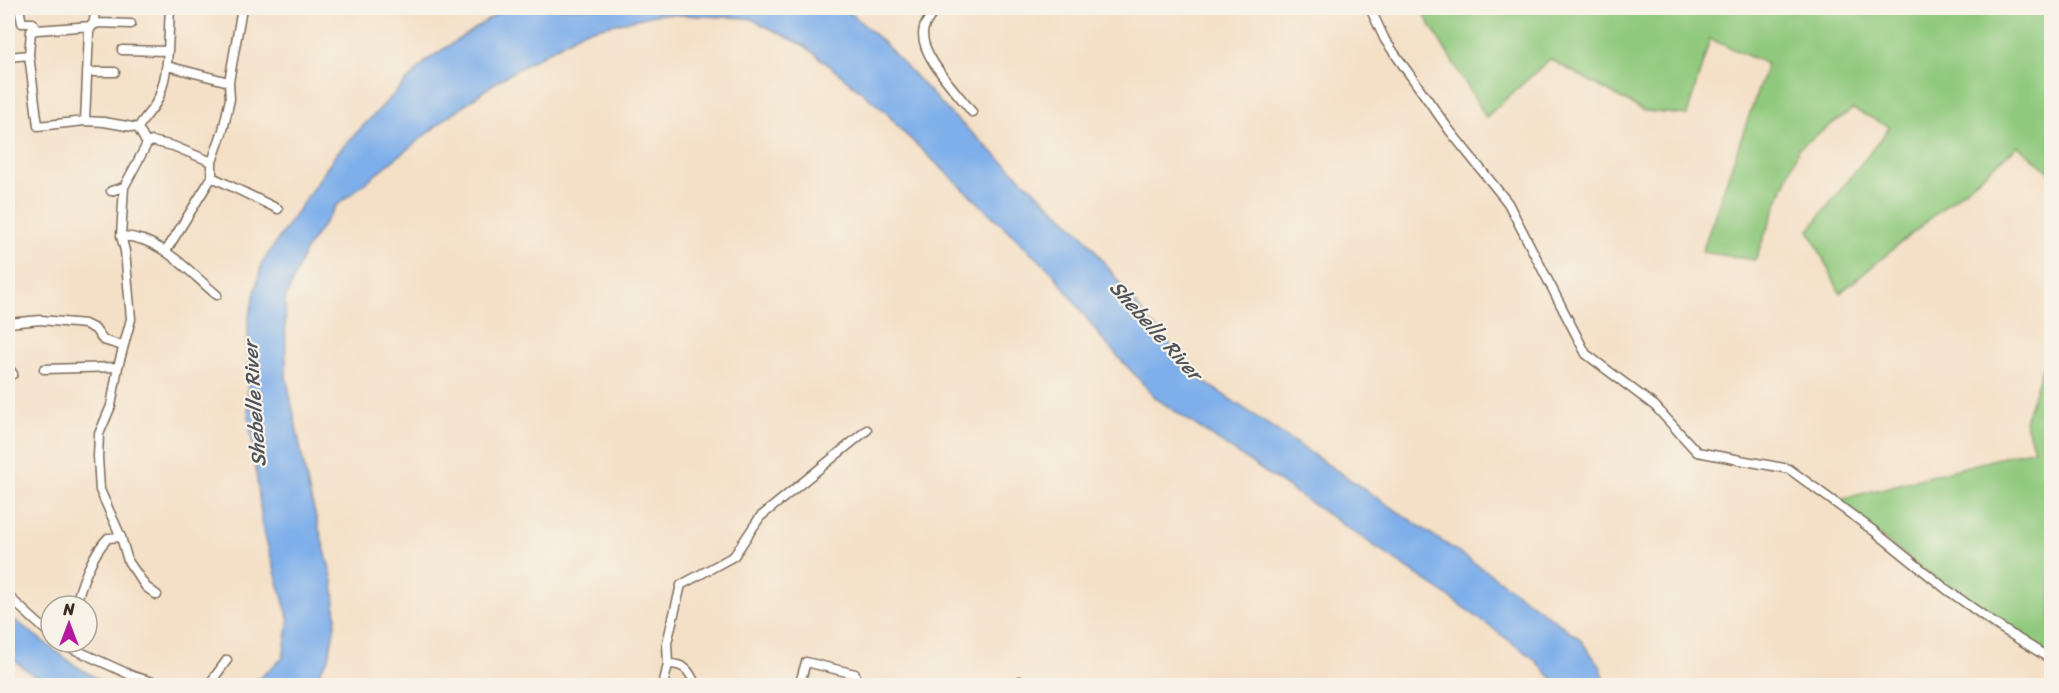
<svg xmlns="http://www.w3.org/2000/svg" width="2059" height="693" viewBox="0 0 2059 693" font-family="Sriracha,sans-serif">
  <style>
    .green { fill: #90c97d; stroke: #667a4e; stroke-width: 1.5 }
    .water { fill: #7eafea; stroke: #5c6c84; stroke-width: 1.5 }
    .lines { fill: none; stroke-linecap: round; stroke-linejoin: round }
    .street-casing { stroke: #7c6a59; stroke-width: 11 }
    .street { stroke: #fff; stroke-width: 8 }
    .labels { text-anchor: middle; stroke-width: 4.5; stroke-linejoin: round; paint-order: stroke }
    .water-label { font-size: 20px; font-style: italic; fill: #4f525b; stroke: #f7f3e8 }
  </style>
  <rect width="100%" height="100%" fill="#f7f3e8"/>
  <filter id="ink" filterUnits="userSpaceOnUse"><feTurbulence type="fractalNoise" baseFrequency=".0167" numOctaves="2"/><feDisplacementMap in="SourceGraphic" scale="12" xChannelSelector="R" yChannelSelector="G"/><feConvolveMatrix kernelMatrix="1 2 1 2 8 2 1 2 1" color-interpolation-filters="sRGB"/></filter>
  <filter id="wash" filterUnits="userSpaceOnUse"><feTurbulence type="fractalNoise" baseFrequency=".008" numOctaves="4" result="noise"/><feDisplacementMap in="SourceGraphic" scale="24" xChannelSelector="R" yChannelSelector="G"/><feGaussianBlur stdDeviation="1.35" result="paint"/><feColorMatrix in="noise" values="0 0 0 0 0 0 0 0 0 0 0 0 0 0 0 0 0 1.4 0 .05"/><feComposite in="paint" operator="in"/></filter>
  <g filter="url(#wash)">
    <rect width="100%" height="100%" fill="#f4e0c7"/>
    <!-- green -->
    <path class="green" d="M 1420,8 L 2051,8 L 2051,173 L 2018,146 L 1840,293 L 1809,230 L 1890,127 L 1853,109 L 1799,148 L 1755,260 L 1702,252 L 1767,64 L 1710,39 L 1687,115 L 1644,111 L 1550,59 L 1486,117 Z
      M 2051,346 L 2051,660 L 1998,626 L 1834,501 L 2034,449 L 2025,421 L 2049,348 Z"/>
    <!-- water -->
    <path class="water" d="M 506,8 L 842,8 L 852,14 L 885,44 L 949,112 L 1083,235 L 1149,321 L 1203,381 L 1485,570 L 1579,638 L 1600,666 L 1607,685 L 1558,685 L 1532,657 L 1438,589 L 1157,399 L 1103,340 L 1053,273 L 902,131 L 886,112 L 805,46 L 749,18 L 659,14 L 584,31 L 499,80 L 444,120 L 336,206 L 305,251 L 285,300 L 286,376 L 309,491 L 333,581 L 336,618 L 329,658 L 311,685 L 251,685 L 283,658 L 289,620 L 263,529 L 248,407 L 248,321 L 262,263 L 337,153 L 427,60 Z
      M 8,615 L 76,666 L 107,685 L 47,685 L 8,656 Z"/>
  </g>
  <g filter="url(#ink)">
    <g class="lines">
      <defs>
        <path id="street" d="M 19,8 L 22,23 L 33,23 L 37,30
          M 936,8 C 933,14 926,21 924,28 C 916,52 958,93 972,112
          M 1370,8 L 1385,40 L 1450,131 L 1508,203 L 1586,354 L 1655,406 L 1697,452 L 1789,469 L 1874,531 L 1946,589 L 1998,626 L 2052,660
          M 122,50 L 168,51
          M 29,55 L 38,126 L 85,121 L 104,122 L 138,128
          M 8,57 L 29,55 L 31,31 L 37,30 L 92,26 L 98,23 L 131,24
          M 167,66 L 229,82
          M 87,72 L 115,72
          M 85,121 L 89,32 L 94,21 L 95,8
          M 138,128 C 144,117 155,108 159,97 C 170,68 168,37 170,8
          M 138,128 L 147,144
          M 212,177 L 278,209
          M 111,191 L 124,187
          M 121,236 C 161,237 188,271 217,295
          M 166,251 L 212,177 L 212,162 L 223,130 L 230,99 L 229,82 L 242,8
          M 8,323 L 41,320 L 85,324 L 95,329 L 103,340 L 123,346
          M 8,367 L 13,374
          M 44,369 L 118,367
          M 157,595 L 146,587 L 128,561 L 121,537 L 100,490 L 98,457 L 99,434 L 111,406 L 118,367 L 131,319 L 125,251 L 121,236 L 124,187 L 147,144 L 152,141 L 173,146 L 212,162
          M 8,596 L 51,635
          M 76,606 C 80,585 93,553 108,538 L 121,537
          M 58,642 L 133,676 L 166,686
          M 668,664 C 685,664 689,670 696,686
          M 208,686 L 227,660
          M 663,686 L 668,664 L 667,643 L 681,585 L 734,556 L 760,517 L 867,430
          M 799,686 L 806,662 L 855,674 L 854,686
          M 1014,686 L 1020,681"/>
      </defs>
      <!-- street casing -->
      <use href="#street" class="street-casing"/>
      <!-- street -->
      <use href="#street" class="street"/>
    </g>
  </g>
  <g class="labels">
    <!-- water labels -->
    <g class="water-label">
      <text transform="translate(1156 330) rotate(48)" y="7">Shebelle River</text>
      <text transform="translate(254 404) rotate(-94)" y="7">Shebelle River</text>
    </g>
  </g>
  <!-- margin -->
  <rect width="2059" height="693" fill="none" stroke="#f7f3e8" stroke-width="30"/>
  <!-- north arrow -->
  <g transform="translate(69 624)"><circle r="28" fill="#f7f3e8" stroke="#aca397" stroke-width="1.5"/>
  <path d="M0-4.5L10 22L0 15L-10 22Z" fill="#b5179e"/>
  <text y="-9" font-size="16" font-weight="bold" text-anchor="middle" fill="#3b2a1e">N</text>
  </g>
</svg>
